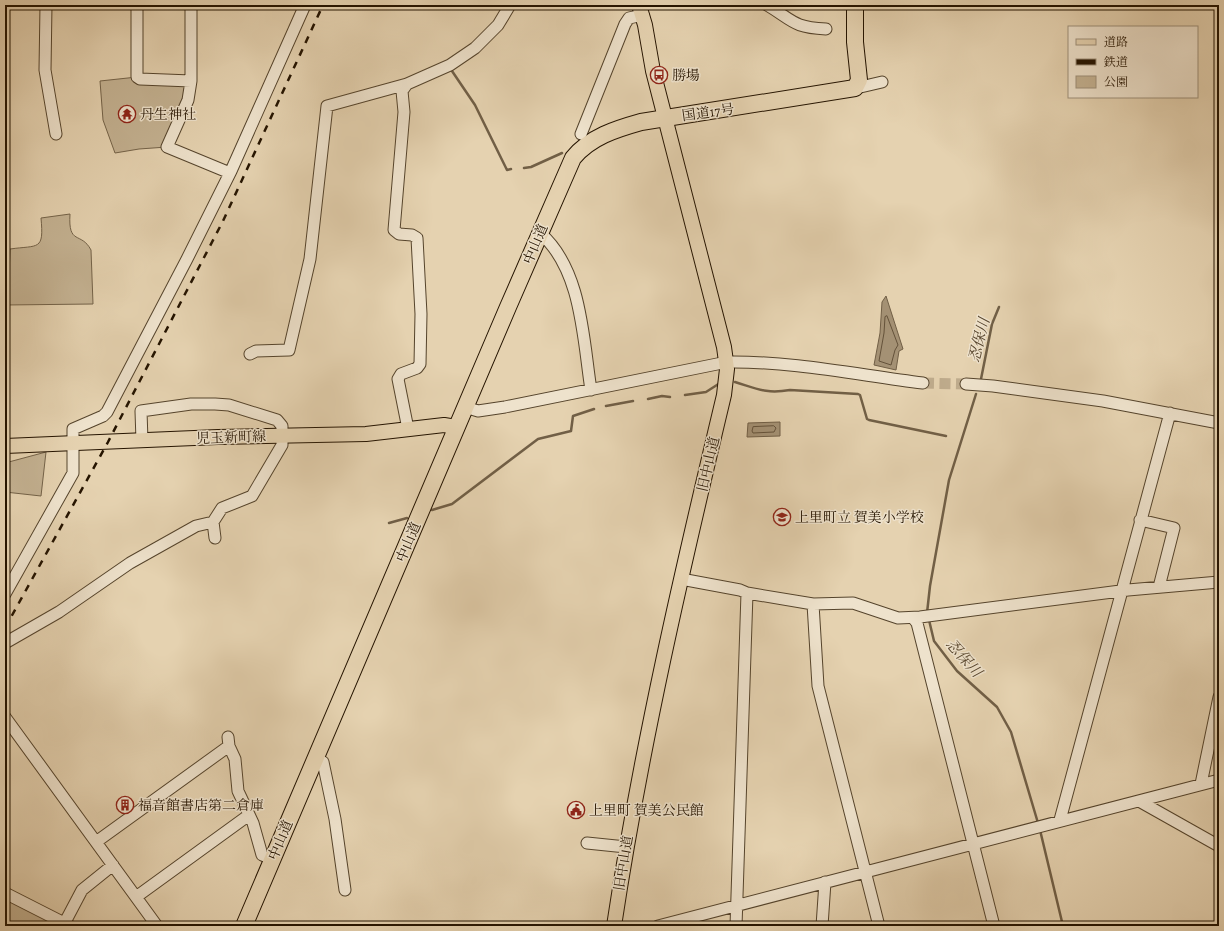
<svg xmlns="http://www.w3.org/2000/svg" width="1224" height="931" viewBox="0 0 1224 931" font-family="Alegreya,'Noto Serif JP',serif">
  <style>
    .green { fill: #c4b292; stroke: #746349 }
    .water { fill: #a49174; stroke: #715f46 }
    .lines { fill: none; stroke-linecap: round; stroke-linejoin: round }
    .shore { stroke: #64523a; stroke-width: 1 }
    .stream { stroke: #715f46; stroke-width: 2.5 }
    .minor-tunnel { stroke: #bfac8d; stroke-width: 11; stroke-dasharray: 11 5.5; stroke-linecap: butt }
    .minor-casing { stroke: #55442c; stroke-width: 13 }
    .major-casing { stroke: #251400; stroke-width: 16 }
    .highway-casing { stroke: #251400; stroke-width: 18 }
    .minor { stroke: #eee2cc; stroke-width: 11 }
    .major { stroke: #e5d2b0; stroke-width: 14 }
    .highway { stroke: #e5d2b0; stroke-width: 16 }
    .rail { stroke: #251400; stroke-width: 2.5; stroke-dasharray: 7 7; stroke-linecap: butt }
    .labels { text-anchor: middle; stroke-width: 3; stroke-linejoin: round; paint-order: stroke }
    .poi-label { font-size: 14px; fill: #251400; stroke: #eee2cc; text-anchor: start }
    .street-label { font-size: 14px; fill: #251400; stroke: #eee2cc }
    .water-label { font-size: 15px; font-style: italic; fill: #58462e; stroke: #eee2cc }
  </style>
  <rect width="100%" height="100%" fill="#e5d2b0"/>
  <filter id="stains"><feTurbulence type="fractalNoise" baseFrequency=".005" numOctaves="4"/><feColorMatrix values="0 0 0 0 .2 0 0 0 0 .09 0 0 0 0 .02 0 0 0 .5 -.17"/></filter>
  <radialGradient id="worn" r=".72"><stop offset=".6" stop-color="#630" stop-opacity="0"/><stop offset="1" stop-color="#630" stop-opacity=".3"/></radialGradient>
  <!-- green -->
  <path class="green" d="M 137,77 L 191,81 L 167,147 L 139,149 L 115,153 L 103,120 L 100,81 Z
    M 70,214 C 68,246 81,231 91,250 L 93,304 L 5,305 L 5,278 L 9,277 L 10,249 C 39,245 44,251 41,218 Z
    M 46,452 L 41,496 L 5,492 L 5,463 Z
    M 5,898 L 56,924 L 55,926 L 5,926 Z"/>
  <!-- water -->
  <path class="water" d="M 886,296 L 903,349 L 899,351 L 896,370 L 874,365 L 880,333 L 882,302 Z
    M 780,422 L 780,436 L 747,437 L 748,423 Z"/>
  <g class="lines">
    <!-- shore -->
    <path class="shore" d="M 887,316 L 898,345 L 895,350 L 891,365 L 879,361 L 884,333 L 885,317 Z
      M 774,426 L 776,428 L 774,432 L 753,433 L 752,431 L 753,427 Z"/>
    <!-- stream -->
    <path class="stream" d="M 452,71 L 475,105 L 507,170 L 511,169
      M 524,168 L 531,167 L 562,153
      M 981,379 L 992,324 L 999,307
      M 735,382 C 758,389 766,394 790,390 L 858,394 L 860,395 L 867,419 L 869,420 L 946,436
      M 685,395 L 706,392 L 720,383
      M 648,399 L 662,396 L 670,397
      M 606,406 L 633,401
      M 432,510 L 452,504 L 538,439 L 571,431 L 573,416 L 594,409
      M 389,523 L 407,518
      M 927,613 L 930,586 L 949,480 L 976,394
      M 929,620 L 934,641 L 957,671 L 997,707 L 1011,732 L 1038,823
      M 1040,830 L 1063,926"/>
    <!-- minor-tunnel -->
    <path class="minor-tunnel" d="M 923,383 L 966,384"/>
    <defs>
      <path id="minor" d="M 46,5 L 45,70 L 56,134
        M 137,5 L 137,77 L 140,79 L 191,81
        M 191,5 L 191,81 L 188,100 L 167,147 L 230,173
        M 767,5 C 794,21 792,27 826,29
        M 852,89 L 882,82
        M 581,134 L 625,24 L 629,18 L 643,15
        M 540,233 C 582,269 583,339 591,390
        M 250,354 L 256,351 L 289,350 L 310,259 L 327,106 L 407,84
        M 966,384 L 993,386 L 1103,401 L 1219,423
        M 465,407 L 478,411 L 505,407 L 727,362 C 793,361 858,375 923,383
        M 408,429 L 398,379 L 401,374 L 417,368 L 420,364 L 421,314 L 417,238 L 412,235 L 399,234 L 394,230 L 404,112 L 402,91 L 407,84 L 450,65 L 475,48 L 498,25 L 510,5
        M 1140,520 L 1174,528 L 1159,587
        M 213,522 L 215,538
        M 681,579 L 740,590 L 747,593 L 813,604 L 853,603 L 898,618 L 920,617 L 1128,590 L 1219,582
        M 5,594 L 73,473 L 73,429 L 103,416 L 107,412 L 187,259 L 231,171 L 305,5
        M 813,604 L 818,686 L 879,926
        M 913,618 L 917,623 L 994,926
        M 5,643 L 59,612 L 130,563 L 196,526 L 213,522 L 222,508 L 252,496 L 282,445 L 282,426 L 277,420 L 229,405 L 215,404 L 191,404 L 141,411 L 142,441
        M 5,717 L 157,926
        M 228,737 L 229,746 L 235,759 L 238,791 L 253,823 L 262,855 L 272,859
        M 315,758 L 323,762 L 335,819 L 345,890
        M 1201,784 L 1219,697
        M 1139,801 L 1219,846
        M 1060,820 L 1170,413
        M 96,842 L 229,746
        M 587,843 L 626,847
        M 5,893 L 70,926
        M 136,897 L 249,815
        M 63,926 L 82,890 L 113,865
        M 658,926 L 1219,780
        M 736,926 L 747,593
        M 822,926 L 825,882"/>
      <path id="major" d="M 5,446 L 218,437 L 366,434 L 444,425 L 456,427
        M 614,926 C 641,747 682,571 724,395 L 727,369 L 724,347 L 653,71 L 645,25 L 639,5"/>
      <path id="highway" d="M 244,926 L 508,307 L 573,158 C 590,137 616,129 641,122 L 855,88 L 859,80 L 855,42 L 855,5"/>
    </defs>
    <!-- minor casing -->
    <use href="#minor" class="minor-casing"/>
    <!-- major casing -->
    <use href="#major" class="major-casing"/>
    <!-- highway casing -->
    <use href="#highway" class="highway-casing"/>
    <!-- minor -->
    <use href="#minor" class="minor"/>
    <!-- major -->
    <use href="#major" class="major"/>
    <!-- highway -->
    <use href="#highway" class="highway"/>
    <!-- rail -->
    <path class="rail" d="M 5,628 L 108,442 L 223,221 L 323,5"/>
  </g>
  <!-- icons -->
  <defs>
    <symbol id="bus-ring" viewBox="-11 -11 22 22"><circle r="9.5" fill="#eee2cc" stroke="#8f2418" stroke-width="1.5"/><path d="M-5-6H5V4H4V6H2V4H-2V6H-4V4H-5ZM-3.5-4V0h7V-4ZM-3.5 1.2v1.5H-2V1.2ZM2 1.2v1.5H3.5V1.2Z" fill="#8f2418"/></symbol>
    <symbol id="temple-ring" viewBox="-11 -11 22 22"><circle r="9.5" fill="#eee2cc" stroke="#8f2418" stroke-width="1.5"/><path d="M0-6L5-2H3V0L6.5 2.5H4V6H1.5V3h-3V6H-4V2.5H-6.5L-3 0V-2H-5Z" fill="#8f2418"/></symbol>
    <symbol id="school-ring" viewBox="-11 -11 22 22"><circle r="9.5" fill="#eee2cc" stroke="#8f2418" stroke-width="1.5"/><path d="M0-5L7-2L0 1L-7-2ZM-4 1L0 2.5L4 1V4Q0 6-4 4Z" fill="#8f2418"/></symbol>
    <symbol id="building-ring" viewBox="-11 -11 22 22"><circle r="9.5" fill="#eee2cc" stroke="#8f2418" stroke-width="1.5"/><path d="M-4-6H4V6H1V3H-1V6H-4ZM-2.5-4.3h1.7v1.8h-1.7ZM.8-4.3h1.7v1.8H.8ZM-2.5-1h1.7V.8h-1.7ZM.8-1h1.7V.8H.8Z" fill="#8f2418"/></symbol>
    <symbol id="civic-ring" viewBox="-11 -11 22 22"><circle r="9.5" fill="#eee2cc" stroke="#8f2418" stroke-width="1.5"/><path d="M-.6-6.5H3V-4.5H.6V-3L4-1V1h2V6H-6V1h2V-1L-.6-3ZM-1.2 2.5V6h2.4V2.5Z" fill="#8f2418"/></symbol>
  </defs>
  <g fill-rule="evenodd">
    <use href="#bus-ring" x="649" y="65" width="20" height="20"/>
    <use href="#temple-ring" x="117" y="104" width="20" height="20"/>
    <use href="#school-ring" x="772" y="507" width="20" height="20"/>
    <use href="#building-ring" x="115" y="795" width="20" height="20"/>
    <use href="#civic-ring" x="566" y="800" width="20" height="20"/>
  </g>
  <g class="labels">
    <!-- poi labels -->
    <g class="poi-label">
      <text x="672" y="80">勝場</text>
      <text x="140" y="119">丹生神社</text>
      <text x="795" y="522">上里町立 賀美小学校</text>
      <text x="138" y="810">福音館書店第二倉庫</text>
      <text x="589" y="815">上里町 賀美公民館</text>
    </g>
    <!-- street labels -->
    <g class="street-label">
      <text transform="translate(708 112) rotate(-8)" y="5">国道17号</text>
      <text transform="translate(535 244) rotate(-67)" y="5">中山道</text>
      <text transform="translate(231 437) rotate(-2)" y="5">児玉新町線</text>
      <text transform="translate(708 464) rotate(-77)" y="5">旧中山道</text>
      <text transform="translate(408 542) rotate(-67)" y="5">中山道</text>
      <text transform="translate(280 840) rotate(-67)" y="5">中山道</text>
      <text transform="translate(623 863) rotate(-81)" y="5">旧中山道</text>
    </g>
    <!-- water labels -->
    <g class="water-label">
      <text transform="translate(979 340) rotate(-76)" y="5">忍保川</text>
      <text transform="translate(964 658) rotate(48)" y="5">忍保川</text>
    </g>
  </g>
  <!-- margin -->
  <rect width="1224" height="931" fill="none" stroke="#e5d2b0" stroke-width="20"/>
  <rect x="6" y="6" width="1212" height="919" fill="none" stroke="#251400" stroke-width="2"/>
  <rect x="10" y="10" width="1204" height="911" fill="none" stroke="#251400"/>
  <!-- legend -->
  <rect x="1068" y="26" width="130" height="72" fill="#eee2cc" stroke="#9e907a"/>
  <rect x="1076" y="39" width="20" height="6" fill="#e5d2b0" stroke="#9e907a"/>
  <text x="1104" y="46" font-size="12" fill="#251400">道路</text>
  <rect x="1076" y="59" width="20" height="6" fill="#251400" stroke="#9e907a"/>
  <text x="1104" y="66" font-size="12" fill="#251400">鉄道</text>
  <rect x="1076" y="76" width="20" height="12" fill="#c4b292" stroke="#9e907a"/>
  <text x="1104" y="86" font-size="12" fill="#251400">公園</text>
  <rect width="100%" height="100%" filter="url(#stains)"/>
  <rect width="100%" height="100%" fill="url(#worn)"/>
</svg>
